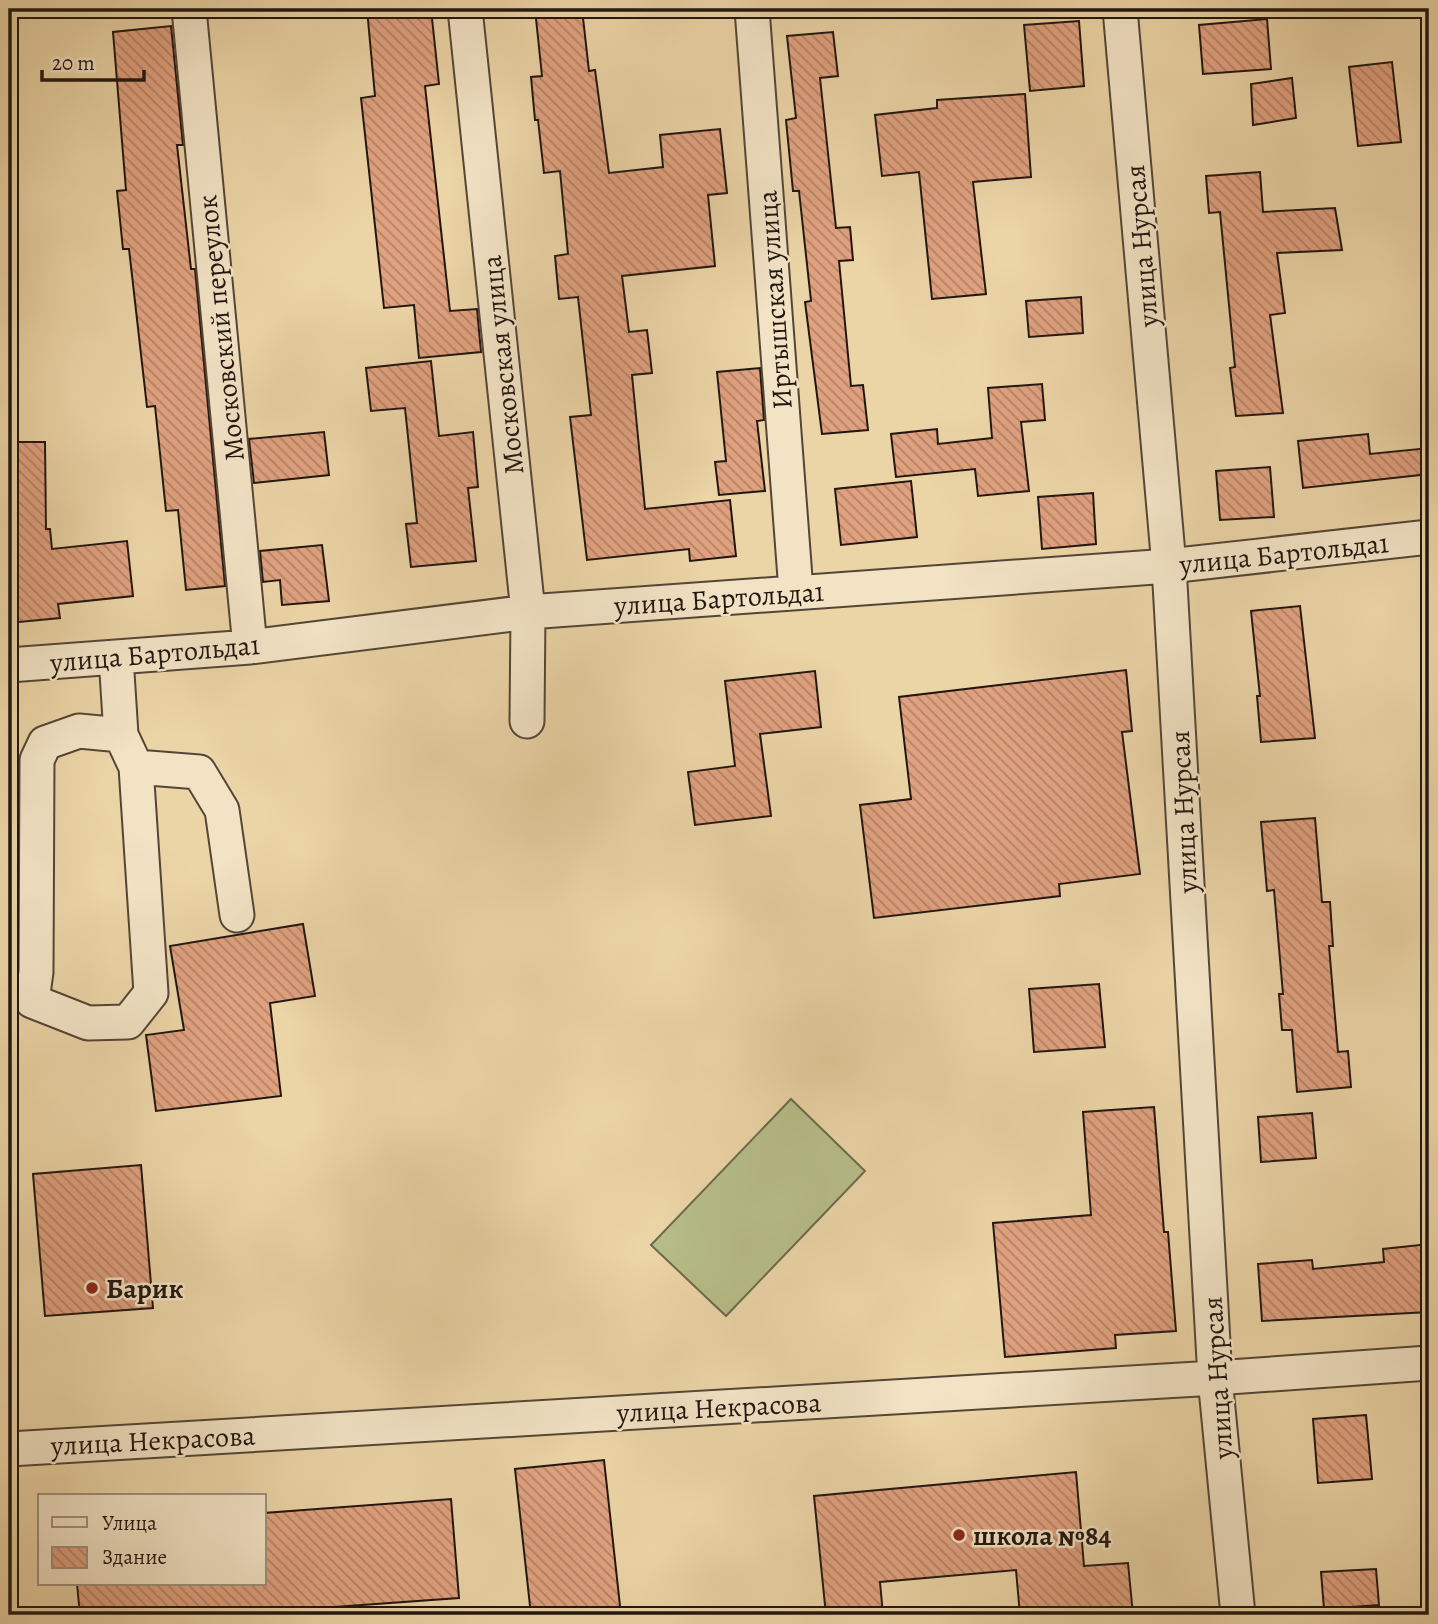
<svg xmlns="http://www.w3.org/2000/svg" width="1438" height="1624" viewBox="0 0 1438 1624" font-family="Alegreya,serif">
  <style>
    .pitch { fill: #b6bd88; stroke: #6c6a4c; stroke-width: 2 }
    .building { fill: url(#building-back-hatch); stroke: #221611; stroke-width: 2 }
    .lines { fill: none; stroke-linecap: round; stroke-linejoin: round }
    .minor-casing { stroke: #544636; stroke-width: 37 }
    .minor { stroke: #f2e3c5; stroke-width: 33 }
    .poi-dot { fill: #8f2418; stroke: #f2e3c5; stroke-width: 2.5 }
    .labels { text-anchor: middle; stroke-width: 5; stroke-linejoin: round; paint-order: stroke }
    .street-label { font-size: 28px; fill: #221611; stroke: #f2e3c5 }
    .poi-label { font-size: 28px; font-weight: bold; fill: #221611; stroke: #f2e3c5; text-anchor: start }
  </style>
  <defs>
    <pattern id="building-back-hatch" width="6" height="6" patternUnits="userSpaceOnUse" patternTransform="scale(1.75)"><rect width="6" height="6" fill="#e0a17f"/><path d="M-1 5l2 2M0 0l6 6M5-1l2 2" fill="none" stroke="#b58267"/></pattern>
  </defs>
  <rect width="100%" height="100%" fill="#ebd4a6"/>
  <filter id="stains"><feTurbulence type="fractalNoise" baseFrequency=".00286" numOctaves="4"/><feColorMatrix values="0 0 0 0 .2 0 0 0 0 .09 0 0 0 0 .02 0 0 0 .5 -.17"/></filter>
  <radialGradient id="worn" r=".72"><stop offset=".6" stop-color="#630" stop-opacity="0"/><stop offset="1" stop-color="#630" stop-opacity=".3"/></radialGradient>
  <!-- pitch -->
  <path class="pitch" d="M 791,1099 L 865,1171 L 726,1316 L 651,1245 Z"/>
  <!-- building -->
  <path class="building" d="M 367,9 L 431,9 L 439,84 L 425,86 L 450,311 L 477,309 L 481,352 L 419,358 L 414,305 L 384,308 L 361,98 L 375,96 Z
    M 535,9 L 582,9 L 589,71 L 595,70 L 609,173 L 663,167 L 660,135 L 720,129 L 727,193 L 708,195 L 715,266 L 622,276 L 629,332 L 647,330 L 652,373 L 632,375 L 645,509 L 730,500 L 736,556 L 690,561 L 689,549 L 587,560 L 570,417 L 591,415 L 578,297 L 559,299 L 555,256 L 568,254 L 560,171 L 544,173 L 538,120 L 535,120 L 531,77 L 542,76 Z
    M 1267,19 L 1271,69 L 1203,74 L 1199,25 Z
    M 1079,21 L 1084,86 L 1030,91 L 1024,25 Z
    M 171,26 L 183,145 L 177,145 L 191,269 L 195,269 L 225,586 L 186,590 L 178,510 L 166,511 L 155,406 L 147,407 L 129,249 L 123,249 L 117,191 L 126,190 L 113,32 Z
    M 833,32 L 838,76 L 820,78 L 836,228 L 850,227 L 853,260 L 839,261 L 851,386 L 863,385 L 868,430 L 822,434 L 805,302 L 811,301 L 799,191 L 793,191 L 786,120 L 796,118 L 787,36 Z
    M 1392,62 L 1401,142 L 1358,146 L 1349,67 Z
    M 1292,78 L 1296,118 L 1253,125 L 1251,84 Z
    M 1025,94 L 1031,177 L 973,182 L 986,294 L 932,299 L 919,172 L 882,176 L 875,115 L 937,108 L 937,100 Z
    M 1260,172 L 1263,212 L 1335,208 L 1342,250 L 1277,253 L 1285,313 L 1270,315 L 1283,413 L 1236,416 L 1230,368 L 1235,367 L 1220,212 L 1209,213 L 1206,176 Z
    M 1081,297 L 1083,333 L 1029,337 L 1026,301 Z
    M 431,361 L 439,436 L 473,432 L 478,487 L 468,488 L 476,561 L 411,567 L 406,524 L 417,523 L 405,408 L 371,411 L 366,368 Z
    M 760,368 L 764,420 L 757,421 L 765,491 L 719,495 L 715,462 L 726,461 L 717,372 Z
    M 1042,384 L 1045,420 L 1021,422 L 1029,491 L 978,496 L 975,469 L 896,477 L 891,434 L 937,429 L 938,444 L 992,438 L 988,388 Z
    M 324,432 L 329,475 L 254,483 L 249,439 Z
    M 1368,434 L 1370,454 L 1429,448 L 1429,474 L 1303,488 L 1298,441 Z
    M 9,442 L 45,442 L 46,529 L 50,529 L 52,549 L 127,541 L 133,596 L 58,604 L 60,618 L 9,623 Z
    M 1270,467 L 1274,517 L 1220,520 L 1216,471 Z
    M 911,481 L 917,537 L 841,545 L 835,489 Z
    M 1093,493 L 1096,544 L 1042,549 L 1038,497 Z
    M 322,545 L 329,601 L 282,605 L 280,580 L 263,582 L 260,551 Z
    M 1300,606 L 1315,738 L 1261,742 L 1257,696 L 1260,696 L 1251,611 Z
    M 1126,670 L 1132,731 L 1122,732 L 1140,874 L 1059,884 L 1060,896 L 874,918 L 860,805 L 911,799 L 899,697 Z
    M 815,671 L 821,727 L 760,734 L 771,816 L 695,825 L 688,772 L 735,766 L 725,681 Z
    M 1315,818 L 1322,902 L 1330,902 L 1333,946 L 1329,946 L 1338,1052 L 1348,1051 L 1351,1087 L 1297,1092 L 1292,1030 L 1282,1030 L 1279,994 L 1283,994 L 1274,890 L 1267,891 L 1261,822 Z
    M 303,924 L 315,996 L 270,1003 L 281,1096 L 156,1111 L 146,1035 L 184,1030 L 170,946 Z
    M 1099,984 L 1105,1047 L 1034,1052 L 1029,989 Z
    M 1154,1107 L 1164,1232 L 1168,1232 L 1176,1331 L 1115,1335 L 1116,1348 L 1005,1357 L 993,1223 L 1091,1215 L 1083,1112 Z
    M 1312,1113 L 1316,1158 L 1261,1162 L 1258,1117 Z
    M 141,1165 L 153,1308 L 45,1316 L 33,1174 Z
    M 1429,1244 L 1429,1312 L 1262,1321 L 1258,1264 L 1312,1260 L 1313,1269 L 1384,1262 L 1383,1249 Z
    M 1366,1415 L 1372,1479 L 1318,1483 L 1313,1419 Z
    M 604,1460 L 621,1615 L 531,1615 L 515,1469 Z
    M 1076,1472 L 1084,1566 L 1128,1563 L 1133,1615 L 1020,1615 L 1016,1570 L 880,1582 L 883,1615 L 826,1615 L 814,1496 Z
    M 451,1499 L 459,1598 L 222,1615 L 80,1615 L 77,1584 L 264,1584 L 264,1513 Z
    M 1376,1569 L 1379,1605 L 1324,1609 L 1321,1572 Z"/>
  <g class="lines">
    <defs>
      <path id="minor" d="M 189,9 L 250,647
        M 465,9 L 528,612 L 527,721
        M 752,9 L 796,591
        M 1120,9 L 1169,566 L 1215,1378 L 1238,1615
        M 116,657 L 121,735
        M 9,665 L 250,647 L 528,612 L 1169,566 L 1429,537
        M 79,731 L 121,735 L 136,767 L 151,993 L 128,1022 L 88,1023 L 32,1001 L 36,972 L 37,760 L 45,743 Z
        M 136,767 L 199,772 L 222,810 L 237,915
        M 9,1449 L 1215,1378 L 1429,1363"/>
    </defs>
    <!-- minor casing -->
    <use href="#minor" class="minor-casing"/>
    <!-- minor -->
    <use href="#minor" class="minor"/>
  </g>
  <!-- markers -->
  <g class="poi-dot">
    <circle cx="92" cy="1288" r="7"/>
    <circle cx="959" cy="1535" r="7"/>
  </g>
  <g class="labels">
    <!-- street labels -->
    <g class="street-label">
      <text transform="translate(1141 246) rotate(-95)" y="10">улица Нурсая</text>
      <text transform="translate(774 300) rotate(-94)" y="10">Иртышская улица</text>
      <text transform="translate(220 328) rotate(-96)" y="10">Московский переулок</text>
      <text transform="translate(502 365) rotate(-96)" y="10">Московская улица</text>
      <text transform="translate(1284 553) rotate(-6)" y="10">улица Бартольда1</text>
      <text transform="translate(719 598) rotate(-4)" y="10">улица Бартольда1</text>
      <text transform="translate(155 653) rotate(-5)" y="10">улица Бартольда1</text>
      <text transform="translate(1183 812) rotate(-93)" y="10">улица Нурсая</text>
      <text transform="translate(1217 1378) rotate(-94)" y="10">улица Нурсая</text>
      <text transform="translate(719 1407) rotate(-3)" y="10">улица Некрасова</text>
      <text transform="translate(153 1440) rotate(-3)" y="10">улица Некрасова</text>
    </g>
    <!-- poi labels -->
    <g class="poi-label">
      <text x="106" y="1298">Барик</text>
      <text x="973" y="1545">школа №84</text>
    </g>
  </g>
  <!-- margin -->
  <rect width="1438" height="1624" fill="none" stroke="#ebd4a6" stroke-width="35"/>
  <rect x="10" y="10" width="1417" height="1603" fill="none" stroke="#221611" stroke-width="3.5"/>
  <rect x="18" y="18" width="1403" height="1589" fill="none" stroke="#221611" stroke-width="2"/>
  <!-- legend -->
  <rect x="38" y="1494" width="228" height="91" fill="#f2e3c5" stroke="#9f917d" stroke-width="2"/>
  <rect x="52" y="1517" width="35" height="10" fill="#f2e3c5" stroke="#9f917d" stroke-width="2"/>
  <text x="102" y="1530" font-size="21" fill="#221611">Улица</text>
  <rect x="52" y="1547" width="35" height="21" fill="url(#building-back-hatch)" stroke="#9f917d" stroke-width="2"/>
  <text x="102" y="1564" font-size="21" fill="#221611">Здание</text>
  <!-- scale -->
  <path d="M42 70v10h102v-10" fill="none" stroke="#221611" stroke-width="3.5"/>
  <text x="52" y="70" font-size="21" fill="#221611" stroke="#f2e3c5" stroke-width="5" paint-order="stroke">20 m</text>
  <rect width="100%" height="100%" filter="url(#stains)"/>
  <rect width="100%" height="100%" fill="url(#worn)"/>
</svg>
